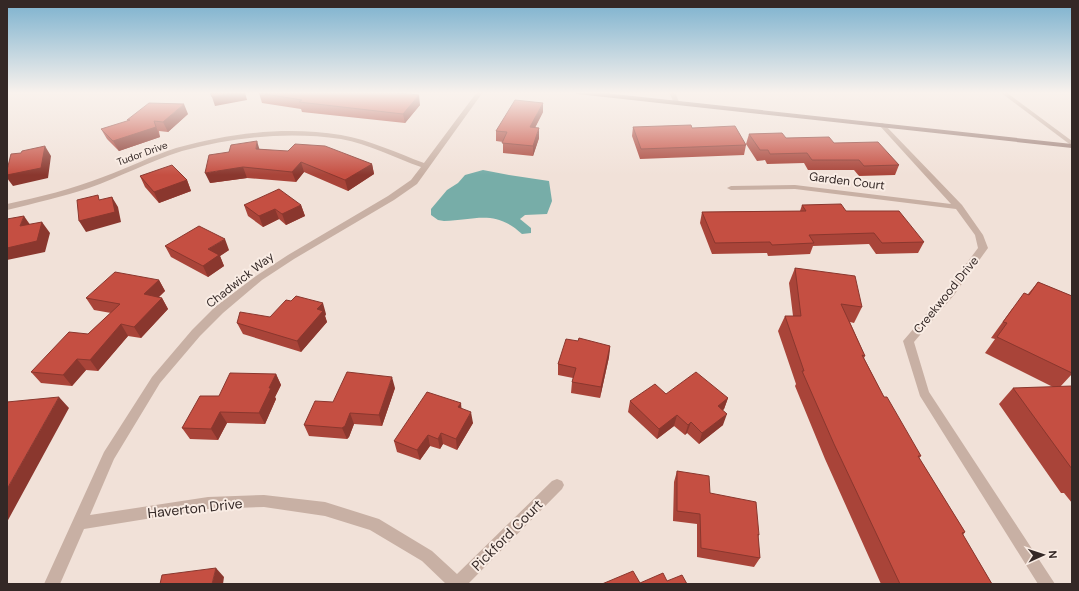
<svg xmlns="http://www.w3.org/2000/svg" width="1079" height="591" viewBox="0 0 1079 591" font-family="'DM Sans',sans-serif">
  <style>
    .water { fill: #77ada8 }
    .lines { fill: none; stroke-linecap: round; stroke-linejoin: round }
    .lane { fill: #c8b0a4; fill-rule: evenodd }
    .street { fill: #c8b0a4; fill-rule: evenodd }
    .secondary { fill: #9c7e76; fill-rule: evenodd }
    .wall { fill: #a94439 }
    .shaded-wall { fill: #8a372e }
    .building { fill: #c54f42; stroke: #8a372e }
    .labels { text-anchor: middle; stroke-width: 4; stroke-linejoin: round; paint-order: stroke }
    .far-street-label { font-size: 10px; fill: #342826; stroke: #f9ece4 }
    .street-label { font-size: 12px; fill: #342826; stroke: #f9ece4 }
    .near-street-label { font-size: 14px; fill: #342826; stroke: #f9ece4 }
  </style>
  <rect width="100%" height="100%" fill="#f1e1d8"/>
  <!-- water -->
  <path class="water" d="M 483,170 L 509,175 L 549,181 L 552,201 L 547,214 L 525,215 L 520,219 L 531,228 L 531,233 L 522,234 C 495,209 476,220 444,221 L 438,220 L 431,215 L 431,209 L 447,190 L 458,183 L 465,175 Z"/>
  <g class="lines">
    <!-- lane -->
    <path class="lane" d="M 1000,92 L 1006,92 L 1072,141 L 1072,146 Z"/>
    <!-- street -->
    <path class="street" d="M 477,92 L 483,92 L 417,184 L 394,200 L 294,259 L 262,280 L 223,313 L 200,336 L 160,383 L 114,459 L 90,515 L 208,497 L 264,495 L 325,502 L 379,519 L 432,551 L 457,574 L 552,481 L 557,479 L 562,481 L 564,485 L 562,489 L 468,584 L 446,584 L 422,561 L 370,530 L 325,516 L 264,507 L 208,509 L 84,529 L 60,584 L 44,584 L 104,452 L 152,377 L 192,330 L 215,307 L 256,276 L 288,255 L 388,196 L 411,180 L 421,167 C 395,158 369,144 341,139 C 289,131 233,137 182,151 C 150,161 120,177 89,188 C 62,197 35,203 7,210 L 7,204 C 40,197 72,189 103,177 C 128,168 151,156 176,148 C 229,133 287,126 341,135 C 370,140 397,153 424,163 Z
      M 669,92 L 675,92 L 679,102 L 678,103 L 674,103 Z
      M 882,123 L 884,124 L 962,205 L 983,235 L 988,248 L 954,295 L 914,342 L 929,392 L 1055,584 L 1038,584 L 920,396 L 903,341 L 946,291 L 978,248 L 975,235 L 956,209 L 795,189 L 731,190 L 727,188 L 731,186 L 795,185 L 951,204 L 880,126 L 880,124 Z"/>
    <!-- secondary -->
    <path class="secondary" d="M 574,92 L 596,92 L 1072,144 L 1072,148 L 577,94 Z"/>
  </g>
  <!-- wall -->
  <path class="wall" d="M 259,93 L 420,105 L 405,123 L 302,112 L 301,109 L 262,103 Z
    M 543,112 L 535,128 L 539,138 L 533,156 L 503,153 L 503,142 L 496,141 L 496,131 Z
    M 188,114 L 168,132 L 159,131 L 160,137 L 119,151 L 107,139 L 101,129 L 128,121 L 127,120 Z
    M 633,127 L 692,128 L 746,145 L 744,155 L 640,159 L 632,136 Z
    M 749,134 L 834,143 L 899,165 L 895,175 L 859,176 L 854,170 L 808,170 L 804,163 L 767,164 L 765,160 L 757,161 L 746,144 Z
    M 260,149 L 372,164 L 374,174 L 348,191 L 304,172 L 296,182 L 247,178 L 210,183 L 229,152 Z
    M 140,176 L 187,180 L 191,191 L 159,203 L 145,187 Z
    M 244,205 L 301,205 L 305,216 L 286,225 L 279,219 L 263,227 L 248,216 Z
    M 802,205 L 846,211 L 924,242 L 918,253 L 876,254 L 869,244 L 813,246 L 810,254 L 768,256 L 767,253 L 712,254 L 700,223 L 702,212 L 800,211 Z
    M 165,246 L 229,250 L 220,256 L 224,266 L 208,277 L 171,257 Z
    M 795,268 L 862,307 L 854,323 L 850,322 L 865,356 L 864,358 L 884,397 L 921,456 L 919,458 L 965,532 L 963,535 L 992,584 L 881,584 L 825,459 L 795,386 L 796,384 L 778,331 L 785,316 L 793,316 L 789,283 Z
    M 159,280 L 165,291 L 158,298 L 162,298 L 168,309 L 141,338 L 128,336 L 98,371 L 86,370 L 72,386 L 41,383 L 31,372 L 88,334 L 111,313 L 94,310 L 86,298 Z
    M 1038,282 L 1072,296 L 1072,374 L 1060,387 L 1072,386 L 1072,503 L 1064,493 L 1061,493 L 999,404 L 1013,388 L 1053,387 L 985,353 L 995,339 L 991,338 L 1012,309 L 1028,294 Z
    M 326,314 L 325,316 L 327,322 L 301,352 L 243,334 L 237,323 L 270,317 Z
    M 578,341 L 610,346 L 609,357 L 600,398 L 571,393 L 572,382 L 573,378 L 558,375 L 558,364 Z
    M 276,374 L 281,385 L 275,397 L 276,399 L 265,424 L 227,423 L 218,440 L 190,439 L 182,428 L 219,396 Z
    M 395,388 L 382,426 L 354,424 L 349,437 L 347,439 L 309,436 L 304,425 L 333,402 Z
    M 666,394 L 728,398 L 724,409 L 723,410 L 723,425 L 699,444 L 687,433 L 685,435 L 674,426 L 657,439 L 628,412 L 630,401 Z
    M 461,403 L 461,408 L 473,423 L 457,450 L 443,444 L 440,449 L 430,446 L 420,460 L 397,452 L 394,441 Z
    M 677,471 L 710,493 L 759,535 L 758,537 L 760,558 L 754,567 L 697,557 L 697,524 L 673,521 L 674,482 Z"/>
  <!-- shaded-wall -->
  <path class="shaded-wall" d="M 236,92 L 245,92 L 247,100 L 215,106 L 212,97 Z
    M 419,95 L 420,105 L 405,123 L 403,114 Z
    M 543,103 L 543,112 L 530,137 L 530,127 Z
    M 184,104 L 188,114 L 168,132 L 163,122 Z
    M 154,121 L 160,137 L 119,151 L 113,141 Z
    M 539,128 L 539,138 L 533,156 L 533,146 Z
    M 257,141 L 260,151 L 256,149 Z
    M 45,146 L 51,156 L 48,178 L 13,186 L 7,178 L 7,175 Z
    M 301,162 L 304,172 L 296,182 L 292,172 Z
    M 372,164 L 374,174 L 348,191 L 345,180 Z
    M 243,167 L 247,178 L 210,183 L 205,173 Z
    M 187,180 L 191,191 L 159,203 L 154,192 Z
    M 112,197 L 118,207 L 121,222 L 86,232 L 79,221 Z
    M 301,205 L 305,216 L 286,225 L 282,214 Z
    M 275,209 L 279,219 L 263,227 L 259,216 Z
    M 24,216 L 31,226 L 20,226 Z
    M 42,222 L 50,233 L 45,252 L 7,260 L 7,248 Z
    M 225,239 L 229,250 L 220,256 L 224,266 L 208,277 L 203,266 L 208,249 Z
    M 159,280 L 165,291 L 150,305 L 144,294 Z
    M 162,298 L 168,309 L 141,338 L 134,327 Z
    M 323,303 L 326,314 L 325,316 L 327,322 L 301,352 L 297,341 L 317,309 Z
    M 121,324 L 128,336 L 98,371 L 90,360 Z
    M 610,346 L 609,357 L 600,398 L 601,387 Z
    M 77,359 L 86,370 L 72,386 L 63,375 Z
    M 276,374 L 281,385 L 275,397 L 276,399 L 265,424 L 259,413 L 269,388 Z
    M 392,377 L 395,388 L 382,426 L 379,415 Z
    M 59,397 L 69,408 L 7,522 L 7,489 Z
    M 728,398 L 724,409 L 715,417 L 718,406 Z
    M 461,403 L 462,414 L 458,407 Z
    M 220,412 L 227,423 L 218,440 L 211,429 Z
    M 471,412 L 473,423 L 457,450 L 456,439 Z
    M 350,413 L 354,424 L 349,437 L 347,439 L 342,428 Z
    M 727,414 L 723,425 L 699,444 L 702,433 Z
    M 677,415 L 674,426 L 657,439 L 659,429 Z
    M 691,422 L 687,433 L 685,435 L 688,425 Z
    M 441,433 L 443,444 L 440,449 L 438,439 Z
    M 428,435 L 430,446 L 420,460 L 417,450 Z
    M 216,568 L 224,577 L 223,584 L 212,584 Z"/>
  <!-- building -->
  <path class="building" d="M 210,92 L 236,92 L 212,97 Z
    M 260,92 L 389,92 L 419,95 L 403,114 L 299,102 L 302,100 L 259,93 Z
    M 515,100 L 543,103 L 530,127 L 539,128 L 533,146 L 502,143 L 507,132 L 496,131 Z
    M 149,103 L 184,104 L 163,122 L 154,121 L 156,127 L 113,141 L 101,129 L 130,120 L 127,120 Z
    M 691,125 L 692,128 L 735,126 L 746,145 L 641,149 L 633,127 Z
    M 782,133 L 786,138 L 829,137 L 834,143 L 878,142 L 899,165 L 864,166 L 859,160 L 812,160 L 807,153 L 770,154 L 768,150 L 760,150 L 749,134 Z
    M 257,141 L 256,149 L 288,151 L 295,144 L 325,146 L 372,164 L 345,180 L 301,162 L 292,172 L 243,167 L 205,173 L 209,155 L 229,152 L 231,145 Z
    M 45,146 L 41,168 L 7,175 L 7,170 L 11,154 L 21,153 L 22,151 Z
    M 172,165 L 187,180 L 154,192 L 140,176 Z
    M 279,189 L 301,205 L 282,214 L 275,209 L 259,216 L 244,205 Z
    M 98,195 L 99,200 L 112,197 L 115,212 L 79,221 L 77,200 Z
    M 841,204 L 846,211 L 899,211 L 924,242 L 882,243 L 874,233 L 809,235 L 814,243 L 772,245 L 770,242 L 715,243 L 702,212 L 806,211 L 802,205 Z
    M 24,216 L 20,226 L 42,222 L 37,241 L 7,248 L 7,219 Z
    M 199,226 L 225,239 L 208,249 L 219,255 L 203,266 L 165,246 Z
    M 795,268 L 855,276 L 862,307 L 841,304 L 865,356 L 862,355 L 884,397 L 887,397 L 921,456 L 918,456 L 965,532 L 962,533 L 992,584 L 900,584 L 834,444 L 802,371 L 804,371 L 785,316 L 801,316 Z
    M 115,272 L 159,280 L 144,294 L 162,298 L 134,327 L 121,324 L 90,360 L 77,359 L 63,375 L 31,372 L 69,332 L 88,334 L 120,304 L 86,298 Z
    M 1038,282 L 1072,296 L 1072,373 L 997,337 L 1007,323 L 1003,322 L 1024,293 L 1029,295 Z
    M 296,296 L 323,303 L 317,309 L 323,311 L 297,341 L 237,323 L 240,312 L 270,317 L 286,300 L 291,301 Z
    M 579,338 L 610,346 L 601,387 L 572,382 L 576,368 L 558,364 L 566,339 L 578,341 Z
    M 347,372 L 392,377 L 379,415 L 350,413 L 345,426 L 342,428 L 304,425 L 315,401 L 333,402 Z
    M 696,372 L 728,398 L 718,406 L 727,414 L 702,433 L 691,422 L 688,425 L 677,415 L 659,429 L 630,401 L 655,384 L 666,394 Z
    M 230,373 L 276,374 L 269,388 L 271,388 L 259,413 L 220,412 L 211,429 L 182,428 L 200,396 L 219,396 Z
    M 1072,386 L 1072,469 L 1013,388 Z
    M 427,392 L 461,403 L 458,407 L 471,412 L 456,439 L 441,433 L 438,439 L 428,435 L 417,450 L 394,441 Z
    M 59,397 L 7,489 L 7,402 Z
    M 677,471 L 709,476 L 710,493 L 756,502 L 759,535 L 758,534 L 760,558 L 701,548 L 700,514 L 677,511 Z
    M 216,568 L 212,584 L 160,584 L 162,575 Z
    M 633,571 L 640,583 L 663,573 L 667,581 L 682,575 L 687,584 L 602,584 Z"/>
  <!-- sky -->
  <linearGradient id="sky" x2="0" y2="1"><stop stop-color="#7bb1ce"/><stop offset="0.53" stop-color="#f9f2ed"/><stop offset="1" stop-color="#f9f2ed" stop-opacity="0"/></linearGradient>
  <rect width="1079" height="175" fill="url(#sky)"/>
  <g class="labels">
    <!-- far-street labels -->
    <g class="far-street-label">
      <text transform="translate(142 153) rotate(-20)" y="4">Tudor Drive</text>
    </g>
    <!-- street labels -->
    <g class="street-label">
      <text transform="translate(847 181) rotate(7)" y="4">Garden Court</text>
      <text transform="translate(240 280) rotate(-38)" y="4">Chadwick Way</text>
      <text transform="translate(946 295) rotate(-51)" y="4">Creekwood Drive</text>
    </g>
    <!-- near-street labels -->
    <g class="near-street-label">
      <text transform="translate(195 508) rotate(-6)" y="5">Haverton Drive</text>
      <text transform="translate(507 535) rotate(-45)" y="5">Pickford Court</text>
    </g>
  </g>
  <!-- border -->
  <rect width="1079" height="591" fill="none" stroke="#342826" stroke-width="16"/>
  <!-- north arrow -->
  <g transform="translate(1043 555) rotate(87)" stroke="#f9ece4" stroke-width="3" paint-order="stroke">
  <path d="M0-3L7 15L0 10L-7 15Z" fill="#342826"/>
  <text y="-6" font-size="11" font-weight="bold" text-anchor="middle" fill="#342826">N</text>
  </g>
</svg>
